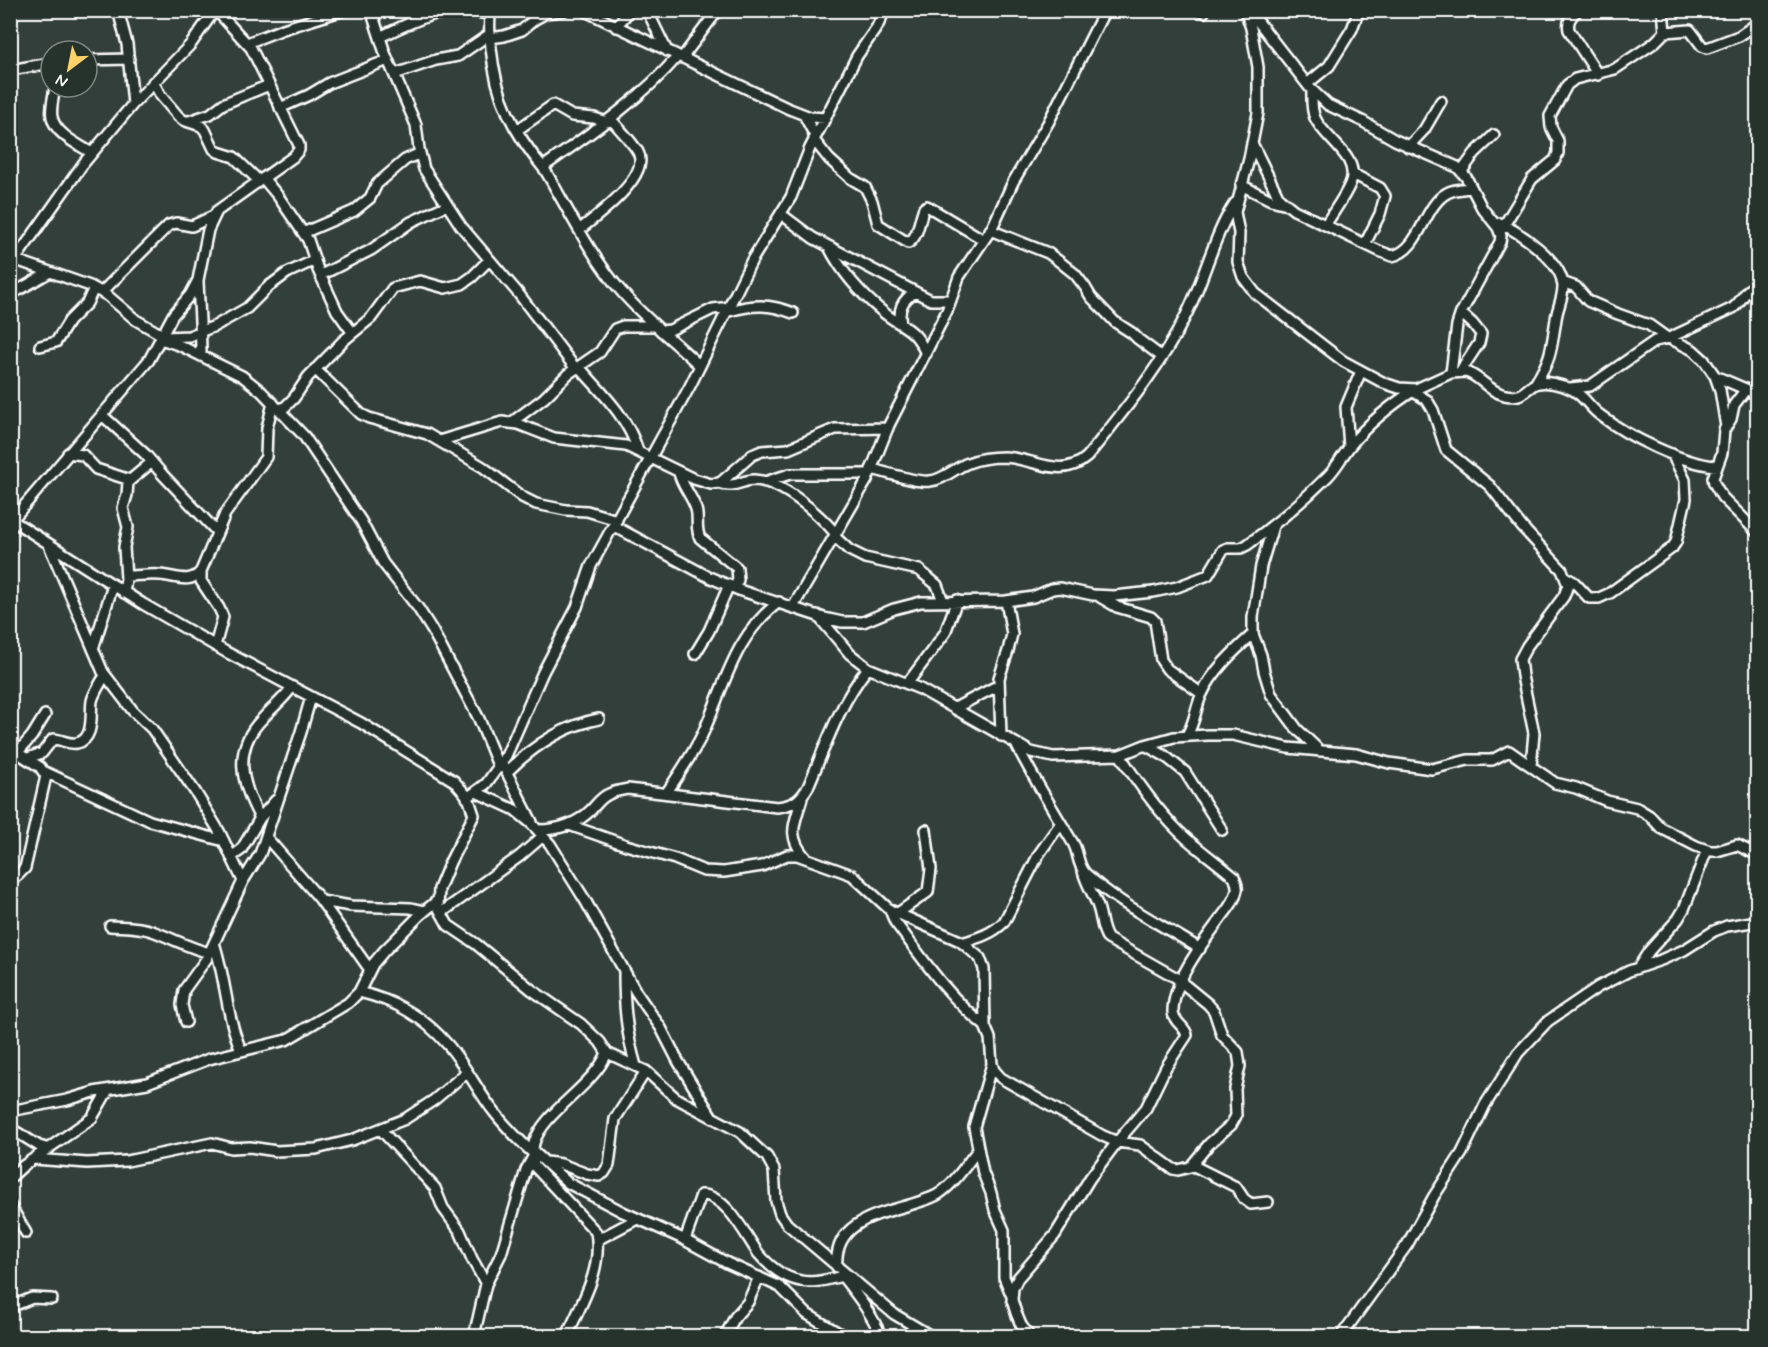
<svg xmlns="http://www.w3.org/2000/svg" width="1768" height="1347" viewBox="0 0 1768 1347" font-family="Mynerve,sans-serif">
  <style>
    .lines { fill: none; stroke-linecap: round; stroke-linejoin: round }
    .minor-casing { stroke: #fff; stroke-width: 14 }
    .minor { stroke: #26332d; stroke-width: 9 }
  </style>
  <rect width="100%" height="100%" fill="#333f3a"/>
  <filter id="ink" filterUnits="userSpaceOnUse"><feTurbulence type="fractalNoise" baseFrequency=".0167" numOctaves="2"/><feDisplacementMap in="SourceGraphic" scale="12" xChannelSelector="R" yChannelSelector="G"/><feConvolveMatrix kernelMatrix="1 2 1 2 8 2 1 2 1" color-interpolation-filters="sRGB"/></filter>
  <g filter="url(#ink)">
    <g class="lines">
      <defs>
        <path id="minor" d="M 118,10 L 127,44 L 133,104
          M 371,10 L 385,53 L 416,125 L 419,149 L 424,169 L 461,226 L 518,293 L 576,369
          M 491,10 C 488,23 490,35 491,48 C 496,98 513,132 545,170 C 569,211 590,255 621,291 C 645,319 674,341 700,366
          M 583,10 L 787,108 L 810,117 L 826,118
          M 647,10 L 667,51
          M 955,10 L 958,10
          M 1203,10 L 1204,12
          M 1245,10 L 1251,28 L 1258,67 L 1258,113 L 1249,159 L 1235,212 L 1239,233 L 1238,262 L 1243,277 L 1255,293 L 1343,361 L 1384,383 L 1399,388 L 1416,389 L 1451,373 L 1466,372 C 1480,376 1489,392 1505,395 C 1520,398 1522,393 1533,385 C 1543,379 1563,385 1573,390 C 1584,396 1590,408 1600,415 C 1627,436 1683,464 1717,466
          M 1249,10 L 1310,88 L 1328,105 L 1362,121 L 1395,140 L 1457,167 L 1466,177 L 1482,208 L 1498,228 L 1501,236 L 1500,242 L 1461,313 L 1457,325 L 1451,373
          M 1578,10 C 1571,16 1567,21 1569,30 L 1598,75
          M 616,27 L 630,10
          M 1665,32 L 1690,30 L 1702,46 L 1707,48 L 1739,36 L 1758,23
          M 380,37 C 422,17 441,6 490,14
          M 490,38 L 504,36 L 522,30 L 535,19 L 546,13 L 565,10
          M 247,43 L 283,29 L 344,10
          M 682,58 L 718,10
          M 87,60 L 129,59
          M 10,70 L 51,63
          M 395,74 L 436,60 L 458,56 L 490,34
          M 153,82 L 161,96 L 178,116 L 183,120 L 201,126 L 205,130 L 214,149 L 218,152 L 234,157 L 259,181
          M 1307,84 L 1329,66 L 1352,29 L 1359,10
          M 55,87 C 54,96 50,108 52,117 C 55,134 79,145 92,153
          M 1312,90 C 1312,99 1311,109 1315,118 C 1324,139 1362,158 1350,184 C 1344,198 1334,211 1326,224
          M 280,108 L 309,95 L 329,83 L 388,60
          M 804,115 L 814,134 L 814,140 L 829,159 L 850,178 L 865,187 L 872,201 L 878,224 L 908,243 C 919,237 919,219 924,208 L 927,206 L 984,240
          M 189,121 L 210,114 L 223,104 L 269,85
          M 517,130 L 553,105 L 572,116 L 594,118 L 607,122
          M 1252,143 L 1279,198 L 1294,210 L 1379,251 L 1392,256 C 1421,250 1423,206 1447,193 C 1454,189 1463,189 1471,188
          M 1408,147 L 1424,130 L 1441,101
          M 543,167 C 591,133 639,101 678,56
          M 1462,171 L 1475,153 L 1494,135
          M 1353,174 L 1380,188 L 1385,196 L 1380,214 L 1365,244
          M 263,178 L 278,196 L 308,240 L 318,270 L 337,311 L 352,332
          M 1241,185 L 1271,200 L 1283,203
          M 781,214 L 813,238 L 921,295 L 931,300 L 951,300
          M 1500,223 C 1520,233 1563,261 1563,287 C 1563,298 1557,309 1556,319 C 1551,350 1552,357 1535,384
          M 579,230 C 596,217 651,176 638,152 C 631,140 619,129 611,119
          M 990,230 L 1048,253 L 1060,262 L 1075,274 L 1085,287 L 1091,297 L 1115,322 L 1132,333 L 1138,339 L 1162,357
          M 1500,232 L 1532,179 L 1555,160 L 1558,153 L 1558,141 L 1551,127 L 1550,116 L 1567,85 L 1575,79 L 1615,69 L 1654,43 L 1665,32 L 1663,10
          M 303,233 L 354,211 L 370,198 L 377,184 L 405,160 L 420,153
          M 829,247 C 842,273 861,294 883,312 C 904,329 914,326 926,354
          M 16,260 L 90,286 L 108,296 L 136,320 L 162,335
          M 10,267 L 83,164 L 133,104 L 191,44 L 215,10
          M 321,275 L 371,250 L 411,222 L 447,205
          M 198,281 C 199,306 201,330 201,356
          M 1562,282 L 1576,287 L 1588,301 L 1618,314 L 1649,325 L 1667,338
          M 102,292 L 169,225 L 176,223 L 192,226 L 215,215
          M 10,295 L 50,272
          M 729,311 C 753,304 770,304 793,313
          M 901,324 C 898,309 902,300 915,292
          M 202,331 L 215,326 L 247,308 L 268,287 L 287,273 L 315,260
          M 661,331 L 670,330 L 713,309 L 731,307
          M 166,337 L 189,336 L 202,331
          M 1669,338 L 1733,308 C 1743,301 1744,288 1758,285
          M 161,339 L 181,346 L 242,376 L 261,391 L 304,436 L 361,521 L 383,563 L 418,608 L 432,630 L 479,719 L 499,768
          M 40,346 L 56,342 L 69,321 L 87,303 L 94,288
          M 579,367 C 602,393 628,417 638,451
          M 315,369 L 361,414 L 369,418 L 427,434 L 483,467 L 522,497 L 536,504 L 566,510 L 587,511 L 617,520
          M 1460,372 L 1479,343 L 1481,334 L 1473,324 L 1461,313
          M 1715,376 L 1720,390 L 1726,427
          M 1570,388 L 1590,386 L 1655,341 L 1669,338 L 1693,350 L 1704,360 L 1715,376 L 1750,391 L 1758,396
          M 1746,389 L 1734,405 L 1731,419 L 1724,430 L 1722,453 L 1713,478 L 1714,483 L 1722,497 L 1757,532
          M 1412,391 L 1427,400 L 1433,410 L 1446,450 L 1490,486 L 1522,527 L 1562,570 L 1568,585 L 1564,596 L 1527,646 L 1520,659 L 1522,676 L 1534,733 L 1531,766
          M 279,409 L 285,407 L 294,398 L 308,377 L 343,341 L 371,318 L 393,288 L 420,281 L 445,288 L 462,284 L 472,277 L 489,260
          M 102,415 L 145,454 L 163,475 L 217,532
          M 512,422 L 544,398 L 568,374 L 600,352 L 615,329 L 623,326 L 654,326
          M 439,441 L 502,422 L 518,424 L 554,438 L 626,446 L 694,479 L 711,484 L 720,483 L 752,455 L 762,451 L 788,449 L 835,429 L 888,428
          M 1349,447 L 1346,407 L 1361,371
          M 68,453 L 83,455 L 96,469 L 130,480
          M 871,469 C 886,472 916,483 930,481 C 943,480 955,468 968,463 C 978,459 992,457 1004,457 C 1034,458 1061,480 1087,457 C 1122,413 1160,368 1185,317 C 1204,281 1213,236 1235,203
          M 679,473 C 682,486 692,496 696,509 C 699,518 695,528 700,538 L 737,568 L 738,580 L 734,588
          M 765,482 L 790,474 L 869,474
          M 718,483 C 736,489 740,480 754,480 C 782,481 819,514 836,534
          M 10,519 L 143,604 L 226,652 L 361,723 L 454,781 L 468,797 L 474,815 L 450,862 L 439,889 L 438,907 L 448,925 L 476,944 L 532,990 L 581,1024 L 600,1042 L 607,1053 C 593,1087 544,1111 534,1143 C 532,1151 533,1158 534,1166 L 596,1232 C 603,1271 581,1303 567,1336
          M 12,520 L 149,360 L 173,315 L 190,295 L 198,280 L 208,230 L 217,211 L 293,157 L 299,150 L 299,145 L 251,48 L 216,10
          M 614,526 L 709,577 L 739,590 L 824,618 L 842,622 L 863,622 L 894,609 L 921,602 L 1006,601 L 1033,597 L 1052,589 L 1060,588 L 1093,595 L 1114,596 L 1153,592 L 1177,587 L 1208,575 L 1223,550 L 1228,548 L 1241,548 L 1247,545 C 1276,524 1302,502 1328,476 C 1337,467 1342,456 1350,446 C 1368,423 1391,405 1416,389
          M 1273,526 L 1261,566 L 1253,617 L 1253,634 L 1261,655 L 1264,671 L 1271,694 L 1297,729 L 1320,751
          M 835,537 L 849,550 L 865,558 L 919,570 L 937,585 L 943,601
          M 49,545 L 103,672 L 133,711 L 152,729 L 196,793 L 219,831 L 243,881
          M 126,576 C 137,576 149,574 160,575 C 175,576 190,585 201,571
          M 1565,577 L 1574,582 L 1589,598 L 1599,598 L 1610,593 L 1672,548 L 1676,542 L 1686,499 L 1685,480 L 1672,454
          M 124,593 L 126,579 L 124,547 L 128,527 L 123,508 L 127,495 L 128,482 L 152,462
          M 1100,597 L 1117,607 L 1151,617 L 1155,621 L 1161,660 L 1167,669 L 1202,694
          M 793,607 L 867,480 L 889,425 L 947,311 L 959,277 L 992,228 L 1013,182 L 1048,123 L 1105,10
          M 817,615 L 850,654 L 868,668 L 920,689 L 1031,752 L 1053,757 L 1120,755 L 1145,745 L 1174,737 L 1208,735 L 1233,735 L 1288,748 L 1356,754 L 1389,763 L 1432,769 L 1468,760 L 1492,760 L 1509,751 L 1555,783 L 1576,788 L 1607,801 L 1637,808 L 1650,816 L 1661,828 L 1696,846 L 1710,851 L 1717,851 L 1737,845 L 1751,852 L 1758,852
          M 215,646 L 223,617 L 219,608 L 201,581 L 201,571 L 225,514 L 266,457 L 267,428 L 273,403
          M 93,649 L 113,585
          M 695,654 L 709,631 L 729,585
          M 907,684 L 945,633 L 957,600
          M 955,708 L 999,685
          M 1187,735 C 1195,722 1195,710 1201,696 C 1212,671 1234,651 1253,634
          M 1001,736 L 999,678 L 1008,651 L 1012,634 L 1006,601
          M 1016,744 C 1033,778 1054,811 1073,843 C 1079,853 1077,864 1085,873 C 1116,903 1163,925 1200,949
          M 1145,745 L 1165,756 L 1185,772 L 1222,830
          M 10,748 L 40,767 L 46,776 L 25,868 L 17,876 L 10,875
          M 18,752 L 32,736 L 45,715
          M 28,758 L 42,753 L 53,739 C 61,739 69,745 77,743 C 95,739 90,714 92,701 C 94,692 101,683 105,675
          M 504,767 L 532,822
          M 43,771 L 150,821 L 224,841
          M 507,772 C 533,746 562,726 599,719
          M 476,792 L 515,810 L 532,824 L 550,844 L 585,900 L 636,992 L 661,1028 L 678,1061 L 712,1117
          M 667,792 C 680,773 693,754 703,733 C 725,685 734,636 779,602
          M 467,798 L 486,784 L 506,756 L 543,672 L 577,607 L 591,566 L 690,386 L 752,260 L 791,197 L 810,148 L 857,56 L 877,27 L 885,10
          M 802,798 C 795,823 786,835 805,857
          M 260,818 C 241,783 232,749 263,718 C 273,707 283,700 292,687
          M 569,825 L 626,845 L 675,859 L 704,871 L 724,872 L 762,866 L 787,855 L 797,855 L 852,875 L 890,910 L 960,941 L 980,958 L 984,969 L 985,1026 L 990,1038 L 992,1064 L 994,1070 L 1001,1078 L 1103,1136 L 1117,1142 L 1140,1145 L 1173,1169 L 1178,1170 L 1194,1166 L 1236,1187 L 1244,1199 L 1251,1204 L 1268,1202
          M 538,830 C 558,830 576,825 591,810 C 597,804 601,797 609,794 C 614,791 622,790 628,789 L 777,807 C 793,805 800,801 808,787 C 825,747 840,702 868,668
          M 266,837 L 319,898 L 370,970
          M 231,857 L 241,850 L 260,818 L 276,800
          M 1083,871 C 1086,884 1094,895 1098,907 C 1102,918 1101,930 1108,939 L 1175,977 L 1208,1004 L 1214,1011 L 1222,1035 L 1238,1052 L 1240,1066 L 1235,1089 L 1236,1116 L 1231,1125 L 1209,1144 L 1191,1166
          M 321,901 L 351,906 L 411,908 L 424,911
          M 890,910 L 895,922 C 923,959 948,997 985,1026
          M 441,913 L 520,856 L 543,836
          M 898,913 L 928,892 L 931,869 L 926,830
          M 110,926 C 124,927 138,926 152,931 C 172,938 189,948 210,953
          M 214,943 C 226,979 226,1016 241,1050
          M 962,943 C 978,938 992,934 1004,922 L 1039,854 L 1060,824
          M 1638,968 L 1649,951 L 1678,919 L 1684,909 L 1707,850
          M 624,971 C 624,1006 626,1032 636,1066
          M 359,992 C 396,1001 423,1016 448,1045 C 466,1066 478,1092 495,1113 C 506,1127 520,1141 533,1153
          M 186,1022 L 182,1005 L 184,990 L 207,958 L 243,881 L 260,854 L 301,732 L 311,697
          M 607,1053 L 646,1071 L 676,1098 L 740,1132 L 767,1157 L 774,1170 L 776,1201 L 780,1214 L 787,1224 L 894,1314 L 931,1336
          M 992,1064 L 974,1127 L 983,1173 L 991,1193 L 995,1210 L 1004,1230 L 1004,1277 L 1011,1294
          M 10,1111 L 67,1100 L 94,1092 L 147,1083 L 209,1059 L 286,1040 L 348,1003 L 359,992 L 373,964 L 384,951 L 420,915 L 438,900
          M 10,1128 L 39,1146 L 49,1149
          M 380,1129 L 435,1188 L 443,1208 L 460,1231 L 472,1259 L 486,1284
          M 533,1151 L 568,1183 L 623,1212 L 681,1238 L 727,1263 L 780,1287 L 807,1314 L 844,1336
          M 34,1159 L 87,1163 L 127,1161 L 212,1143 L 231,1148 L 250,1147 L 276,1151 L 316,1149 L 352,1140 L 405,1119 L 434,1100 L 467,1072
          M 546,1162 L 561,1164 L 587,1174 L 599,1176 L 604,1173 L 609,1165 L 615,1119 L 646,1071
          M 10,1178 L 23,1166 L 92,1118 L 108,1090
          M 10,1205 L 26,1233
          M 597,1240 L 637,1219
          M 685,1240 L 701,1195 C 726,1194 746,1236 758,1253 C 769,1266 784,1278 801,1281 C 816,1284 832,1278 847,1275
          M 837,1267 C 832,1211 902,1213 937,1195 C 954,1185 966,1164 978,1150
          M 842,1276 C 857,1295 872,1314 881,1336
          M 10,1307 L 32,1298 L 52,1299
          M 474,1336 L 486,1284 L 501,1254 L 526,1170 L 533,1157
          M 725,1336 L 735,1317 L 748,1302 L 759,1277
          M 1029,1336 L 1021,1325 L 1016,1313 L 1012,1300 L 1013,1288 L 1018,1278 L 1055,1235 L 1090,1178 L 1117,1142 L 1146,1108 L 1166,1067 L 1187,1035 C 1184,1025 1174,1023 1173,1012 C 1173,980 1203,943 1221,918 C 1227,910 1235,901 1237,890 C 1238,885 1236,882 1234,877 C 1219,864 1202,852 1187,839 C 1161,816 1139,785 1120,755
          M 1341,1336 L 1407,1245 L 1434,1196 L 1462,1153 L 1485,1105 L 1508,1069 L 1518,1053 L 1548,1021 L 1598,987 L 1629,971 L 1661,960 L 1684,950 L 1714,931 L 1727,926 L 1758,921"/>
      </defs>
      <!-- minor casing -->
      <use href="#minor" class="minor-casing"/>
      <!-- minor -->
      <use href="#minor" class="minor"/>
    </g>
  </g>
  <!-- margin -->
  <rect width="1768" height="1347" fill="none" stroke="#26332d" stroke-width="36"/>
  <rect x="18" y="18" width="1732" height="1311" fill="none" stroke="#fff" stroke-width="2" filter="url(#ink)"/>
  <!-- north arrow -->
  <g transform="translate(69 69) rotate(212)"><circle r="28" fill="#26332d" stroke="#7d8581" stroke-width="1.5"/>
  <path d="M0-4.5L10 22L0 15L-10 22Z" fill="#ffd166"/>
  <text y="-9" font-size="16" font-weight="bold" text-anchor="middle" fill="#ffffff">N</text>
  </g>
</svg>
